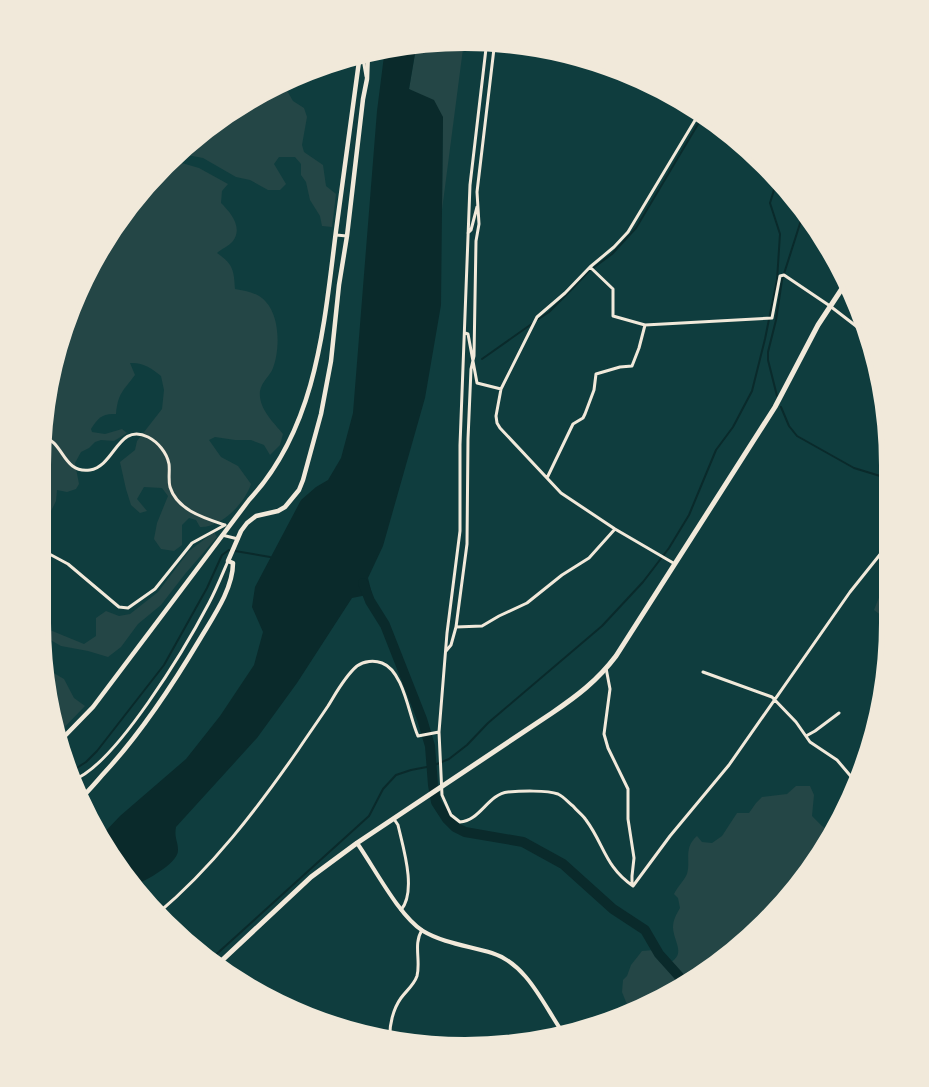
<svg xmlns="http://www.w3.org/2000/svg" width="929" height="1087" viewBox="0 0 929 1087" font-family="'Public Sans',sans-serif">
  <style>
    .green { fill: #244646 }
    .water { fill: #0a2a2b }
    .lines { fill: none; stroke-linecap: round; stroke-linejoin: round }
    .stream { stroke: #0a2a2b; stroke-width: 2 }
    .river { stroke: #0a2a2b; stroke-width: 10 }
    .minor { stroke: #f1e9da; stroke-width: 3 }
    .tertiary { stroke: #f1e9da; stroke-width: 4 }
    .secondary { stroke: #f1e9da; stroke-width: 4.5 }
    .primary { stroke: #f1e9da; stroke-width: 5 }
    .rim { fill: none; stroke: #f1e9da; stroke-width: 6 }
  </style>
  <rect width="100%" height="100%" fill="#0f3d3e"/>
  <!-- green -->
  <path class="green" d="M 464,41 L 442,210 L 443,117 L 409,89 L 417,42 Z
    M 282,82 L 293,101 L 304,108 L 307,117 L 302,145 L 304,152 L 323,165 L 326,186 L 336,194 L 332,227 L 322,226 L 320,216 L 310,200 L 306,182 L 301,175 L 301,164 L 295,157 L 279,157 L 274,164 L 286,184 L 280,190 L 268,190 L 250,180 L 236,177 L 203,158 L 176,153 L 184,144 L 251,96 Z
    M 175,161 L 199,168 L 228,184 L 222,191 L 221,203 C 231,213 243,227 233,241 C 229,246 221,249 217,253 C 233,264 234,270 235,289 C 246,291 259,293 266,302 C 280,317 280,350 273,368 C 270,376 262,381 260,391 C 258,408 273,422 283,434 L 280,445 L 270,455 L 264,445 L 251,440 L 235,440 L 215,437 L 209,440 L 221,457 L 238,466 L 251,484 C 245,503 221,528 200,527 L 196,520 L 189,518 L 182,525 L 182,545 L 174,551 L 161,549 L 154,539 L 157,523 L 168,496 L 162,488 L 144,487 L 137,499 L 147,511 L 140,513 L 131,505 L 126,489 L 120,462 L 135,450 L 137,441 L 162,409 L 164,390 L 161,376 C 152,368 142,362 130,363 L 135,375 C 123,391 118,393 116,414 C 102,413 98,418 91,429 L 92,432 L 105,434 L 122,429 L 127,433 L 114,441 L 101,440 L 95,442 L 89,448 L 81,452 L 75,463 L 79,484 L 76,489 L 67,492 L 57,490 L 56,501 L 45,523 L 40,524 L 42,409 L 83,276 L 112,228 L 125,225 C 129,211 132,188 150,185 L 163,167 Z
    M 214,532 L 217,537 L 185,574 L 161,605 L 138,624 L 121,647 L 108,657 L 88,651 L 61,646 L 40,634 L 39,616 L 45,628 L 84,644 L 96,636 L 96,618 L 106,611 L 119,616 L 130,614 L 158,592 L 189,551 Z
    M 890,585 L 890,609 L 882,616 L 874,610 L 882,590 Z
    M 45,668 L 64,679 L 74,698 L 85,706 L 55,737 Z
    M 796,786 L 810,786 L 814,795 L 812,816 L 822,826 L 832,833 L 818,859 L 765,924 L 701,977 L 630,1012 L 622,992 L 623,980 L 627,976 L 631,965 L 642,951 L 654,950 L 661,960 L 668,964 C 687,954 674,943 673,928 C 673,920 676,915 680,908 L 678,898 L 674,894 C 677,887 684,881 687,874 C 691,861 683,848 697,836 L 702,842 L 712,843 L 722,836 L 737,813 L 749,813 L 756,803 L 762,797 L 787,794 Z"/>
  <!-- water -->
  <path class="water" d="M 409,42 L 417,42 L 409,89 L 434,100 L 443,117 L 441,305 L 425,398 L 383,546 L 368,578 L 372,594 L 352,598 L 297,683 L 257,738 L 176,827 C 174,838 178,841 178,850 C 179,863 144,882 133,886 L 100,837 L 120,816 L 186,759 L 220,716 L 254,665 L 263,632 L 252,607 L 255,587 L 301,500 L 316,487 L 328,480 L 341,458 L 353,413 L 377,111 L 385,48 Z"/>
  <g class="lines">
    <!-- stream -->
    <path class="stream" d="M 537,320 L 549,312 L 569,292 L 589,271 L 612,254 L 636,228 L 704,114
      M 482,359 L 533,323
      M 777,396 L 768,360 L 768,352 L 776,320 L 782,280 L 804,211
      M 781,407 L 789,426 L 797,436 L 854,468 L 890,479
      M 69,773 L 86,762 L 97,751 L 164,665 L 207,588 L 222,555 L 229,550 L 270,557
      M 210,960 L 369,816 L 383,789 L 396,775 L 411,770 L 432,766 L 449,759 L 467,745 L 488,723 L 602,626 L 643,582 L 669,548 L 689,515 L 716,450 L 733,427 L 752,391 L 765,339 L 777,280 L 780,234 L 770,203 L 778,177"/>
    <!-- river -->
    <path class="river" d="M 363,583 L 370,601 L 385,625 L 422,719 L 430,746 L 433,785 L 436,802 L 447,819 L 455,827 L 465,832 L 523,842 L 563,864 L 613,909 L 645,930 L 659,954 L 686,984"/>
    <!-- minor -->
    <path class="minor" d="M 487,40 L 470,185 L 460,445 L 460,531 L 447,633 L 439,732 L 442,795 L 451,815 L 460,822 C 480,821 488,794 508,792 C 520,791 547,790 558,794 C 564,797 568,802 573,806 C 577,811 583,815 586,820 C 604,844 605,867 633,886
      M 365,53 L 363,59 L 366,76
      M 468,233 L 471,230 L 477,207
      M 336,235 L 347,236
      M 590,267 L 613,289 L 613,316 L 645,325
      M 465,333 L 468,334 L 477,383 L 501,389
      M 42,437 C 64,440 62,474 90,470 C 115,466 118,422 148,437 C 158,442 167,453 169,464 C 170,471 168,479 170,487 C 177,510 204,518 225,525
      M 547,478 L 573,424 L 583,418 L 585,414 L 594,390 L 596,374 L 620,367 L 632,366 L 639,348 L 645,325 L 772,318 L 780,276 L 784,275 L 830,306 L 869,336
      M 222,535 L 238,539
      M 40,549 L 68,564 L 119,607 L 128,608 L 155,589 L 192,543 L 225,525
      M 675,564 L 615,529 L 561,493 L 500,428 L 497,423 L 496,416 L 501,389 L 537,317 L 565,293 L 590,267 L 614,247 L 628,232 L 700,112
      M 456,627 L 482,626 L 499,616 L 527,603 L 562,575 L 589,558 L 615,529
      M 446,651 L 451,645 L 456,627 L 467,544 L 468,439 L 471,369 L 474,356 L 476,241 L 479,224 L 477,192 L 495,40
      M 606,668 L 610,689 L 604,734 L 608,748 L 628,789 L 628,819 L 634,858 L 632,876 L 632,885
      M 703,672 L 772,697 L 796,722 L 810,742 L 837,760 L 854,780 L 861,774
      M 806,736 L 815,731 L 839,713
      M 71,781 C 115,767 187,645 209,603 C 216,590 222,575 228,561
      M 394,819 L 398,825 C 403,847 417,891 401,910
      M 633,886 L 670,836 L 729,765 L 850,592 L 890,542
      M 157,914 C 212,868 257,809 298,750 C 308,735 318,721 328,706 C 336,693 345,676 357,666 C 364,661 374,660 382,663 C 404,671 409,717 418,736 L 439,732
      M 390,1039 C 389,1026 393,1009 401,998 C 406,991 414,985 417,976 C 421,961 413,944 422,930"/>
    <!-- tertiary -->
    <path class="tertiary" d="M 357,843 C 374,867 399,916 423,931 C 443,943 469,946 492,953 C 527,964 543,1004 563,1033"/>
    <!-- secondary -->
    <path class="secondary" d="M 57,744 L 93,707 L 249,500 C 317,427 324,325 336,231 C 344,172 352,113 360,54
      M 79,800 C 88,792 96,782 105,772 C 142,732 172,686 200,639 C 213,617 233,589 233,563 L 228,561 L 241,531 L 247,523 L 256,516 L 278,511 L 285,507 L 299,490 L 303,480 L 321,414 L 331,361 L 339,285 L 347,236 L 363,99 L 367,79 L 368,52"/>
    <!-- primary -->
    <path class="primary" d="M 216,966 L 311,877 L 357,843 L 552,713 C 577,696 597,681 616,656 L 775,407 L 818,325 L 847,281"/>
  </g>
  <!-- crop -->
  <path d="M0 0H929V1087H0ZM465 48H465A417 417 0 0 1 882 465V623A417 417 0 0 1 465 1040H465A417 417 0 0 1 48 623V465A417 417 0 0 1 465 48Z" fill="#f1e9da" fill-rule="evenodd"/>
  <path class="rim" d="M465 48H465A417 417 0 0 1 882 465V623A417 417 0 0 1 465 1040H465A417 417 0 0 1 48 623V465A417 417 0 0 1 465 48Z"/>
</svg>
